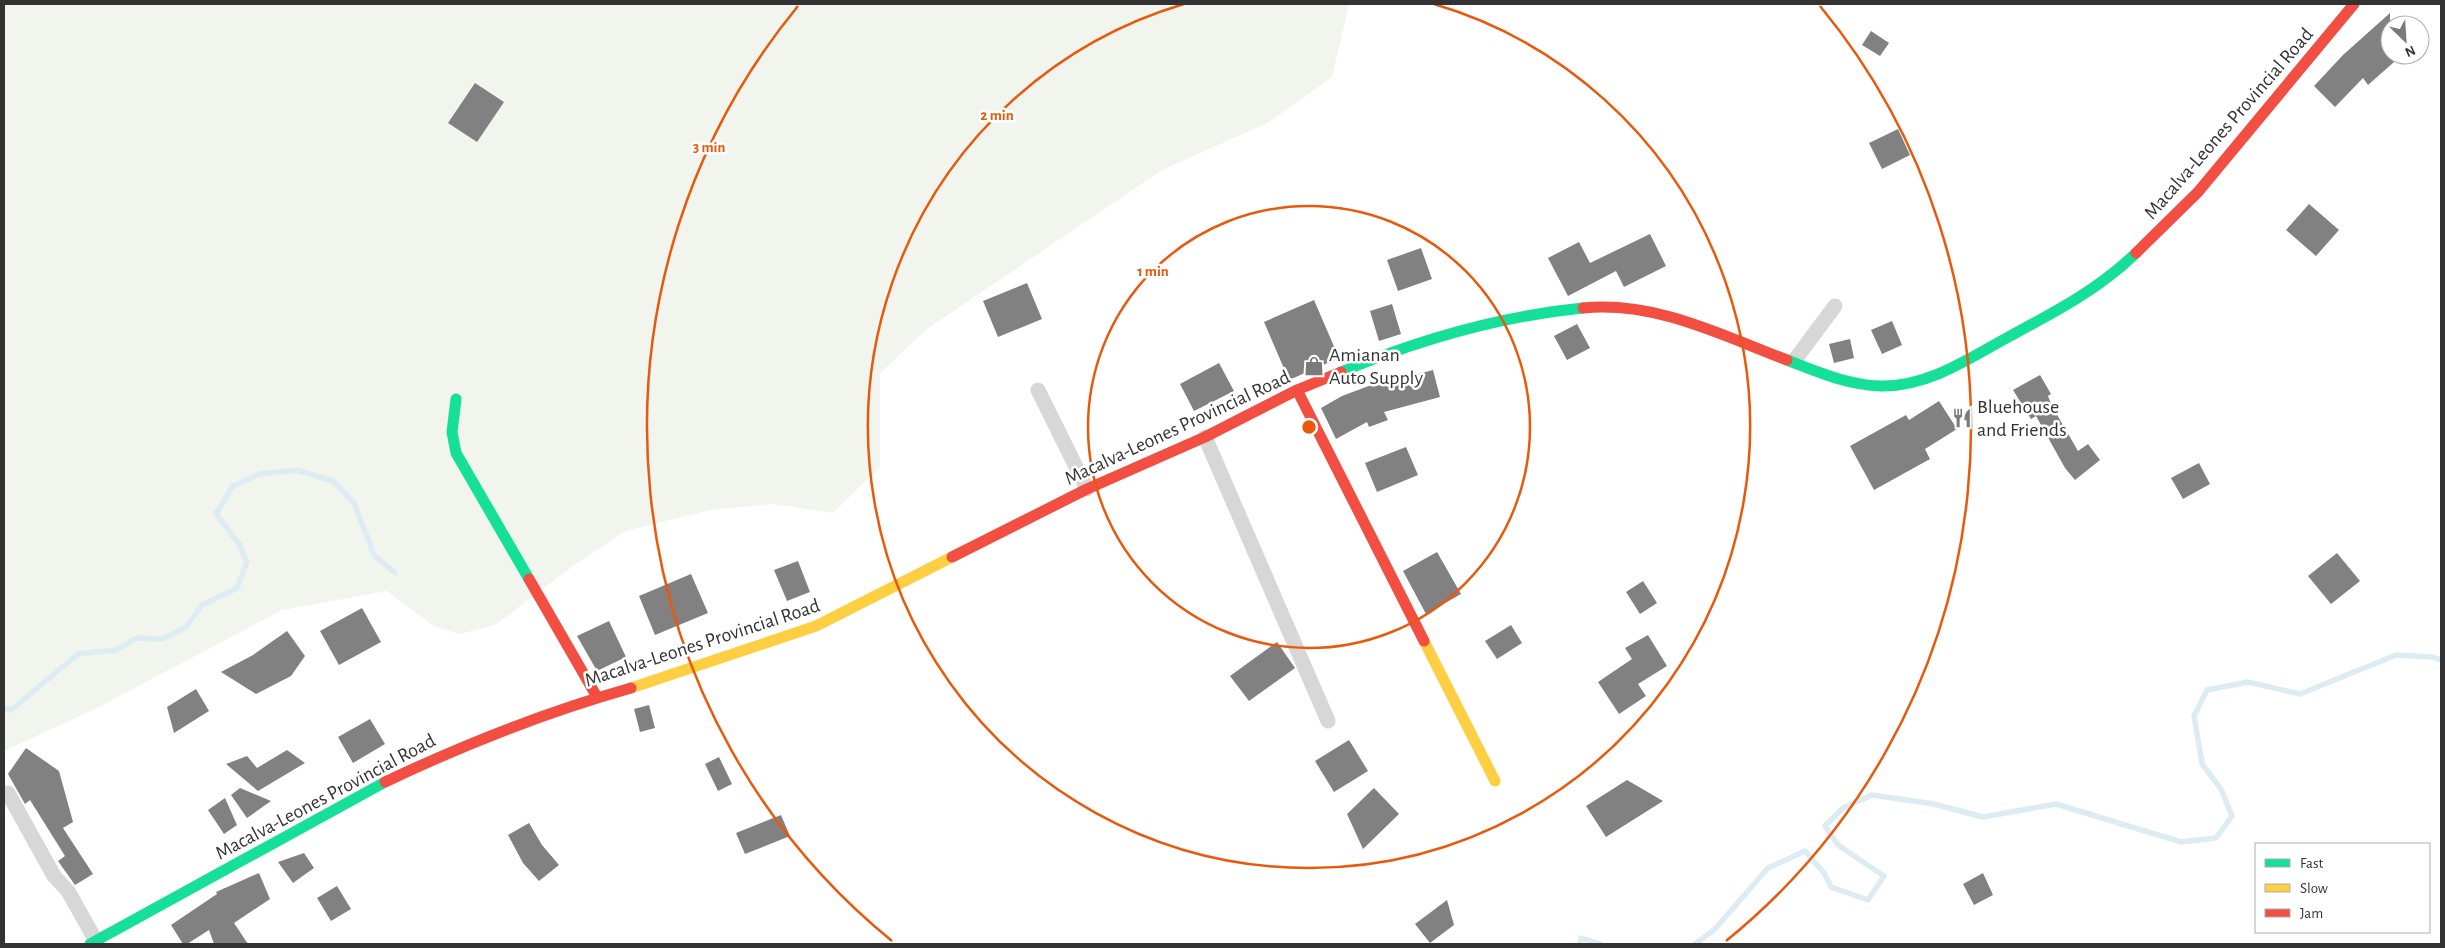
<svg xmlns="http://www.w3.org/2000/svg" width="2445" height="948" viewBox="0 0 2445 948" font-family="'Alegreya Sans',sans-serif">
  <style>
    .green { fill: #f1f5ed }
    .lines { fill: none; stroke-linecap: round; stroke-linejoin: round }
    .stream { stroke: #ddebf3; stroke-width: 5.5 }
    .building { fill: #818181 }
    .street { stroke: #d7d7d7; stroke-width: 15 }
    .fast { stroke: #16e098; stroke-width: 11 }
    .slow { stroke: #ffcf43; stroke-width: 11 }
    .jam { stroke: #f24e42; stroke-width: 11 }
    .ring { fill: none; stroke: #e8590c; stroke-width: 2.5 }
    .labels { text-anchor: middle; stroke-width: 5; stroke-linejoin: round; paint-order: stroke }
    .street-label { font-size: 20px; fill: #333; stroke: #fff }
    .poi-label { font-size: 20px; fill: #333; stroke: #fff; text-anchor: start }
    .centre { fill: #e8590c; stroke: #fff; stroke-width: 2.5 }
    .ring-label { font-size: 15px; text-anchor: middle; font-weight: bold; fill: #e8590c; stroke: #fff; stroke-width: 5; stroke-linejoin: round; paint-order: stroke }
  </style>
  <rect width="100%" height="100%" fill="#fff"/>
  <!-- green -->
  <path class="green" d="M 4,4 L 1349,4 L 1332,77 L 1267,123 L 1162,170 L 927,329 L 880,373 L 880,467 L 833,513 L 773,504 L 710,510 L 625,531 L 573,566 L 495,625 L 460,634 L 434,626 L 387,591 L 282,610 L 99,707 L 4,751 Z"/>
  <g class="lines">
    <!-- stream -->
    <path class="stream" d="M 4,708 L 11,710 L 78,654 L 116,650 L 137,638 L 163,639 L 186,627 L 202,605 L 237,588 L 247,562 L 239,544 L 216,514 L 232,487 L 259,474 L 297,470 L 333,481 L 354,503 L 374,555 L 395,573
      M 1580,944 L 1581,938 L 1600,944
      M 1695,944 L 1715,929 L 1768,868 L 1805,851 L 1824,873 L 1831,887 L 1868,900 L 1884,876 L 1838,845 L 1825,826 L 1843,808 L 1872,795 L 1934,804 L 1983,817 L 2056,804 L 2181,842 L 2216,838 L 2232,816 L 2221,789 L 2202,764 L 2194,716 L 2207,690 L 2248,682 L 2300,694 L 2396,655 L 2432,657 L 2441,660"/>
  </g>
  <!-- building -->
  <path class="building" d="M 2390,13 L 2390,55 L 2402,55 L 2368,85 L 2363,78 L 2335,107 L 2314,86 L 2343,55 Z
    M 1871,31 L 1889,43 L 1880,56 L 1862,45 Z
    M 475,83 L 504,102 L 477,142 L 448,123 Z
    M 1898,129 L 1910,155 L 1882,169 L 1869,143 Z
    M 2309,204 L 2339,230 L 2316,256 L 2286,230 Z
    M 1650,234 L 1666,266 L 1624,287 L 1616,271 L 1568,296 L 1548,258 L 1579,242 L 1590,263 Z
    M 1421,248 L 1432,279 L 1398,291 L 1387,260 Z
    M 1027,283 L 1042,319 L 998,337 L 983,301 Z
    M 1314,300 L 1339,358 L 1289,380 L 1264,322 Z
    M 1392,304 L 1401,334 L 1379,341 L 1370,311 Z
    M 1892,321 L 1902,345 L 1882,354 L 1871,330 Z
    M 1577,324 L 1590,348 L 1567,360 L 1554,336 Z
    M 1850,339 L 1854,358 L 1834,363 L 1829,344 Z
    M 1219,363 L 1234,391 L 1194,411 L 1180,384 Z
    M 1433,370 L 1440,397 L 1384,412 L 1388,420 L 1369,427 L 1367,422 L 1336,439 L 1321,408 L 1342,396 L 1374,384 L 1375,386 Z
    M 2040,375 L 2051,394 L 2048,396 L 2052,406 L 2078,451 L 2088,444 L 2100,460 L 2075,480 L 2065,468 L 2036,416 L 2031,419 L 2013,390 Z
    M 1939,401 L 1957,429 L 1925,449 L 1930,459 L 1874,490 L 1850,446 L 1906,415 L 1909,420 Z
    M 1406,447 L 1418,475 L 1377,492 L 1365,463 Z
    M 2199,463 L 2210,484 L 2183,499 L 2171,478 Z
    M 1437,552 L 1461,594 L 1426,614 L 1403,571 Z
    M 2337,553 L 2360,581 L 2331,604 L 2308,576 Z
    M 798,561 L 810,592 L 787,601 L 774,570 Z
    M 691,574 L 708,613 L 655,635 L 639,596 Z
    M 1643,581 L 1657,603 L 1640,614 L 1626,592 Z
    M 362,608 L 381,642 L 339,665 L 320,631 Z
    M 609,621 L 626,657 L 597,671 L 577,636 Z
    M 1511,625 L 1522,643 L 1497,659 L 1485,641 Z
    M 287,631 L 305,656 L 291,676 L 256,694 L 221,672 L 253,655 Z
    M 1648,635 L 1667,666 L 1638,684 L 1646,696 L 1619,714 L 1598,682 L 1632,659 L 1625,648 Z
    M 1277,642 L 1295,668 L 1249,701 L 1230,676 Z
    M 196,689 L 209,711 L 174,733 L 167,707 Z
    M 649,705 L 655,728 L 640,732 L 634,709 Z
    M 370,719 L 385,744 L 353,763 L 338,737 Z
    M 1349,740 L 1368,771 L 1334,792 L 1315,761 Z
    M 26,748 L 59,771 L 73,822 L 63,828 L 93,874 L 75,885 L 58,861 L 65,856 L 30,800 L 25,804 L 8,774 Z
    M 287,750 L 305,763 L 258,791 L 226,764 L 247,756 L 257,768 Z
    M 719,757 L 732,784 L 718,791 L 705,764 Z
    M 1627,780 L 1663,801 L 1606,837 L 1586,806 Z
    M 240,788 L 271,801 L 247,818 L 231,795 Z
    M 1374,788 L 1399,814 L 1363,849 L 1347,814 Z
    M 225,798 L 237,825 L 224,834 L 208,810 Z
    M 781,815 L 790,836 L 745,854 L 736,833 Z
    M 529,823 L 542,845 L 559,865 L 539,881 L 523,863 L 508,835 Z
    M 304,853 L 314,868 L 293,883 L 278,862 Z
    M 259,873 L 270,899 L 234,923 L 248,944 L 214,944 L 209,930 L 187,944 L 183,944 L 171,925 L 217,894 L 216,892 Z
    M 1983,873 L 1993,895 L 1974,905 L 1963,884 Z
    M 337,886 L 351,909 L 331,921 L 317,898 Z
    M 1447,900 L 1454,925 L 1430,943 L 1415,924 Z"/>
  <g class="lines">
    <!-- street -->
    <path class="street" d="M 1794,361 L 1835,306
      M 1038,390 L 1087,489
      M 1205,437 L 1328,721
      M 8,793 L 54,876 L 68,891 L 96,941"/>
    <!-- fast -->
    <path class="fast" d="M 1787,360 C 1818,372 1847,385 1881,386 C 1928,387 1970,358 2010,336 C 2055,312 2099,289 2136,253
      M 1341,372 C 1418,340 1501,316 1583,308
      M 456,399 L 452,432 L 456,453 L 529,579
      M 90,944 L 385,782"/>
    <!-- slow -->
    <path class="slow" d="M 1424,641 L 1495,781
      M 631,688 L 816,626 L 952,557"/>
    <!-- jam -->
    <path class="jam" d="M 2136,253 L 2198,192 L 2354,4
      M 1583,308 C 1656,301 1721,335 1787,360
      M 1297,390 L 1424,641
      M 952,557 L 1087,489 L 1205,437 L 1297,390 L 1341,372
      M 529,579 L 597,697
      M 385,782 C 465,744 546,712 631,688"/>
  </g>
  <!-- distance rings -->
  <g class="ring">
    <circle cx="1309" cy="427" r="221"/>
    <path d="M1434 4A441 441 0 1 1 1184 4"/>
    <path d="M892 941A662 662 0 0 1 798 6M1820 6A662 662 0 0 1 1726 941"/>
  </g>
  <!-- icons -->
  <defs>
    <symbol id="shop-bare" viewBox="-9 -9 18 18"><path d="M-5-2.5h2.3a2.7 3.5 0 0 1 5.4 0H5L5.5 6h-11ZM-1.5-2.5h3a1.5 2.3 0 0 0-3 0Z" fill="#7a7a7a" stroke="#fff" stroke-width="2.5" paint-order="stroke"/></symbol>
    <symbol id="restaurant-bare" viewBox="-9 -9 18 18"><path d="M-5-6h1v4h1v-4h1v4h1v-4h1v5L-1.5 .5V6h-2V.5L-5-1ZM5-6V6H3V1.5H1.5Q1.5-4 5-6Z" fill="#7a7a7a" stroke="#fff" stroke-width="2.5" paint-order="stroke"/></symbol>
  </defs>
  <g fill-rule="evenodd">
    <use href="#shop-bare" x="1300" y="352" width="28" height="28"/>
    <use href="#restaurant-bare" x="1948" y="404" width="28" height="28"/>
  </g>
  <g class="labels">
    <!-- street labels -->
    <g class="street-label">
      <text transform="translate(2228 123) rotate(-49)" y="7">Macalva-Leones Provincial Road</text>
      <text transform="translate(1177 427) rotate(-25)" y="7">Macalva-Leones Provincial Road</text>
      <text transform="translate(702 642) rotate(-18)" y="7">Macalva-Leones Provincial Road</text>
      <text transform="translate(325 796) rotate(-28)" y="7">Macalva-Leones Provincial Road</text>
    </g>
    <!-- poi labels -->
    <g class="poi-label">
      <text x="1329" y="361">Amianan<tspan x="1329" dy="23">Auto Supply</tspan></text>
      <text x="1977" y="413">Bluehouse<tspan x="1977" dy="23">and Friends</tspan></text>
    </g>
  </g>
  <circle cx="1309" cy="427" r="8" class="centre"/>
  <g class="ring-label">
    <text x="997" y="120">2 min</text>
    <text x="709" y="152">3 min</text>
    <text x="1153" y="276">1 min</text>
  </g>
  <!-- border -->
  <rect width="2445" height="948" fill="none" stroke="#333333" stroke-width="10"/>
  <!-- legend -->
  <rect x="2255" y="843" width="175" height="90" fill="#ffffff" stroke="#adadad"/>
  <rect x="2265" y="859" width="25" height="8" fill="#16e098" stroke="#adadad"/>
  <text x="2300" y="868" font-size="15" fill="#333333">Fast</text>
  <rect x="2265" y="884" width="25" height="8" fill="#ffcf43" stroke="#adadad"/>
  <text x="2300" y="893" font-size="15" fill="#333333">Slow</text>
  <rect x="2265" y="909" width="25" height="8" fill="#f24e42" stroke="#adadad"/>
  <text x="2300" y="918" font-size="15" fill="#333333">Jam</text>
  <!-- north arrow -->
  <g transform="translate(2405 40) rotate(155)"><circle r="24" fill="#ffffff" stroke="#adadad"/>
  <path d="M0-4L9 19L0 12L-9 19Z" fill="#7a7a7a"/>
  <text y="-8" font-size="14" font-weight="bold" text-anchor="middle" fill="#333333">N</text>
  </g>
</svg>
